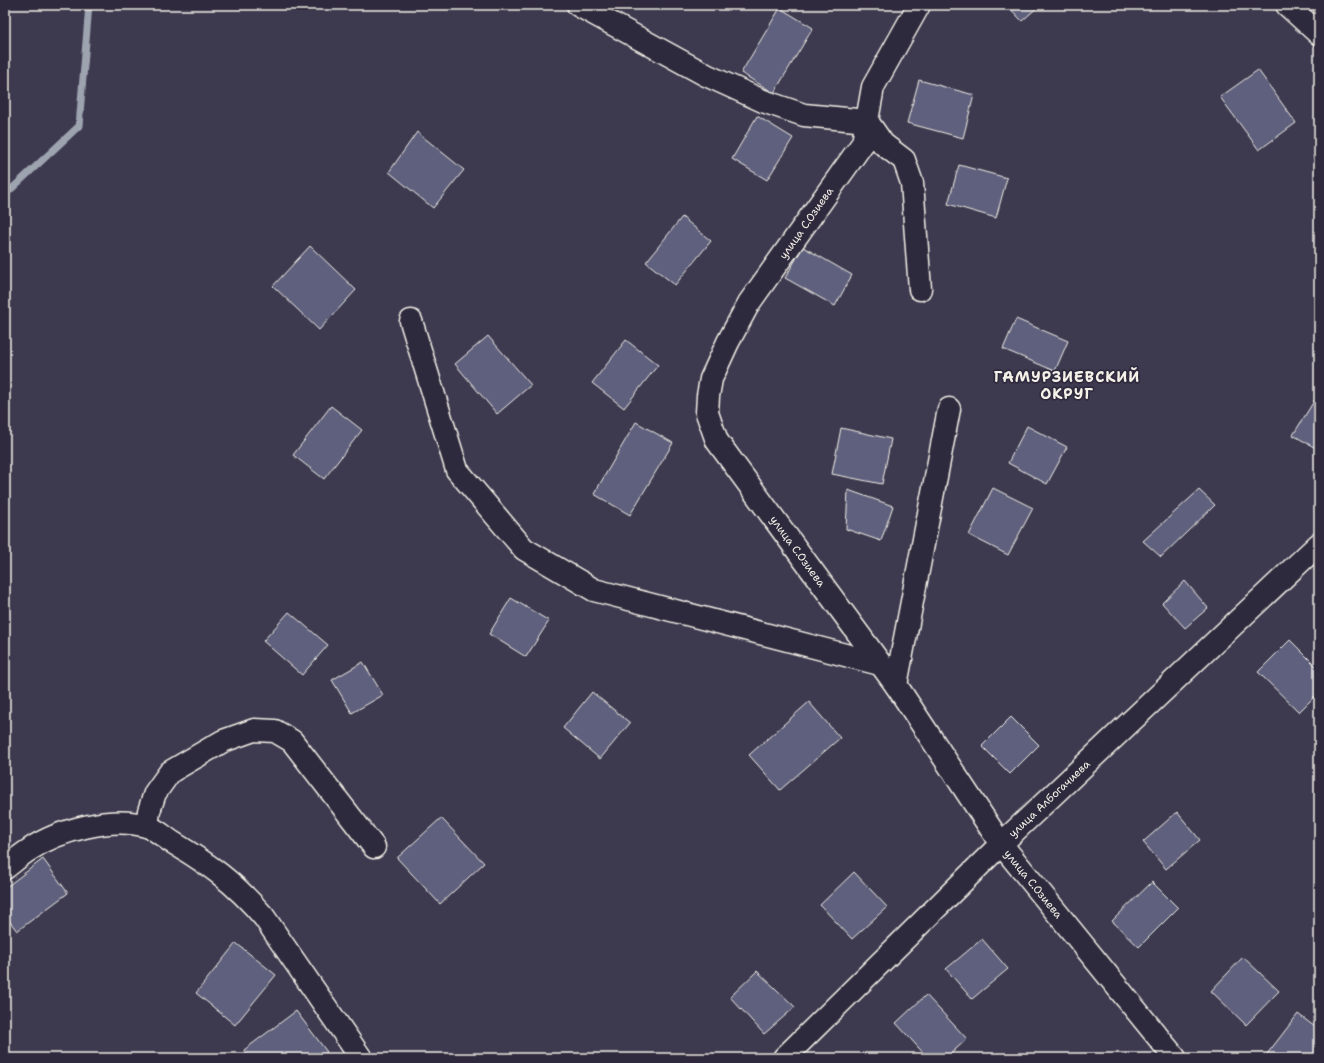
<svg xmlns="http://www.w3.org/2000/svg" width="1324" height="1063" viewBox="0 0 1324 1063" font-family="'Shantell Sans',sans-serif">
  <style>
    .lines { fill: none; stroke-linecap: round; stroke-linejoin: round }
    .stream { stroke: #9ea4af; stroke-width: 7 }
    .building { fill: #5e607d; stroke: #f4f1e8 }
    .minor-casing { stroke: #f4f1e8; stroke-width: 25 }
    .minor { stroke: #2f2a3d; stroke-width: 22 }
    .labels { text-anchor: middle; stroke-width: 3.5; stroke-linejoin: round; paint-order: stroke }
    .street-label { font-size: 11px; fill: #f4f1e8; stroke: #2f2a3d }
    .district-label { font-size: 15px; font-weight: bold; letter-spacing: 1px; fill: #f4f1e8; stroke: #2f2a3d }
  </style>
  <rect width="100%" height="100%" fill="#3d3a50"/>
  <filter id="ink" filterUnits="userSpaceOnUse"><feTurbulence type="fractalNoise" baseFrequency=".025" numOctaves="2"/><feDisplacementMap in="SourceGraphic" scale="8" xChannelSelector="R" yChannelSelector="G"/><feConvolveMatrix kernelMatrix="1 2 1 2 8 2 1 2 1" color-interpolation-filters="sRGB"/></filter>
  <g filter="url(#ink)">
    <g class="lines">
      <!-- stream -->
      <path class="stream" d="M 5,195 L 79,126 L 89,5"/>
    </g>
    <!-- building -->
    <path class="building" d="M 1007,5 L 1040,5 L 1022,21 Z
      M 780,8 L 813,28 L 774,93 L 741,73 Z
      M 1258,70 L 1296,123 L 1259,150 L 1220,97 Z
      M 919,80 L 974,95 L 963,138 L 907,123 Z
      M 757,116 L 793,138 L 767,180 L 732,159 Z
      M 417,132 L 464,170 L 433,208 L 389,172 Z
      M 1319,147 L 1319,161 L 1313,157 Z
      M 959,165 L 1007,178 L 996,218 L 948,204 Z
      M 682,217 L 711,241 L 675,285 L 646,262 Z
      M 310,246 L 356,290 L 319,330 L 273,286 Z
      M 803,247 L 852,275 L 835,306 L 785,278 Z
      M 1016,319 L 1068,341 L 1055,371 L 1003,349 Z
      M 488,336 L 531,385 L 497,414 L 455,364 Z
      M 626,340 L 658,365 L 624,408 L 592,383 Z
      M 1319,393 L 1319,450 L 1293,435 Z
      M 331,406 L 362,430 L 324,479 L 293,455 Z
      M 636,422 L 673,443 L 630,515 L 594,494 Z
      M 1027,426 L 1067,447 L 1047,484 L 1008,463 Z
      M 841,428 L 891,439 L 882,484 L 832,474 Z
      M 993,488 L 1033,508 L 1008,555 L 969,535 Z
      M 848,490 L 893,506 L 881,541 L 846,529 Z
      M 1199,490 L 1215,505 L 1161,557 L 1143,541 Z
      M 1185,581 L 1208,608 L 1185,628 L 1162,603 Z
      M 511,598 L 549,621 L 526,657 L 489,634 Z
      M 289,612 L 328,645 L 302,675 L 263,641 Z
      M 1290,640 L 1319,669 L 1319,692 L 1299,712 L 1258,672 Z
      M 363,662 L 383,695 L 352,713 L 332,680 Z
      M 592,692 L 630,723 L 600,759 L 563,728 Z
      M 809,702 L 840,738 L 780,790 L 749,755 Z
      M 1011,717 L 1039,745 L 1010,774 L 982,746 Z
      M 1177,812 L 1200,840 L 1166,869 L 1143,842 Z
      M 441,818 L 484,863 L 440,904 L 397,858 Z
      M 43,859 L 68,893 L 17,931 L 5,915 L 5,888 Z
      M 854,872 L 887,907 L 852,939 L 820,905 Z
      M 1152,882 L 1178,908 L 1139,947 L 1112,921 Z
      M 982,939 L 1008,969 L 972,999 L 946,969 Z
      M 236,943 L 276,975 L 235,1025 L 196,993 Z
      M 1243,957 L 1279,991 L 1246,1025 L 1211,991 Z
      M 757,971 L 795,1007 L 764,1034 L 730,997 Z
      M 926,995 L 967,1039 L 946,1058 L 928,1058 L 896,1023 Z
      M 296,1011 L 327,1052 L 319,1058 L 250,1058 L 244,1050 Z
      M 1298,1014 L 1319,1030 L 1319,1056 L 1318,1058 L 1264,1058 Z"/>
    <g class="lines">
      <defs>
        <g id="minor">
          <path d="M 578,5 L 706,75 L 763,101 L 804,115 L 867,121 L 883,144 L 904,160 L 912,183 L 920,289"/>
          <path id="s1" d="M 919,5 L 873,87 L 863,143 L 749,303 L 728,342 L 711,379 L 708,396 L 707,413 L 717,441 L 896,685 L 1001,844 L 1175,1058"/>
          <path d="M 1287,5 L 1319,34"/>
          <path d="M 411,321 L 457,470 L 524,549 L 594,590 L 880,664"/>
          <path d="M 896,685 L 949,409"/>
          <path d="M 147,826 L 149,811 L 155,793 L 170,772 L 223,741 L 254,730 L 275,731 L 292,741 L 374,847"/>
          <path d="M 5,868 C 13,862 21,855 29,850 C 58,830 112,816 146,826 C 155,828 164,837 172,842 C 210,865 234,882 264,917 L 361,1058"/>
          <path id="s2" d="M 784,1058 L 1001,844 L 1319,544"/>
        </g>
      </defs>
      <!-- minor casing -->
      <use href="#minor" class="minor-casing"/>
      <!-- minor -->
      <use href="#minor" class="minor"/>
    </g>
  </g>
  <g class="labels">
    <!-- street labels -->
    <g class="street-label">
      <text transform="translate(806 223) rotate(-55)" y="4">улица С.Озиева</text>
      <text dy="4" stroke="none"><textPath href="#s1" startOffset="633">улица С.Озиева</textPath></text>
      <text dy="4" stroke="none"><textPath href="#s2" startOffset="371">улица Албогачиева</textPath></text>
      <text dy="4" stroke="none"><textPath href="#s1" startOffset="1041">улица С.Озиева</textPath></text>
    </g>
    <!-- district labels -->
    <g class="district-label">
      <text x="1067" y="382">ГАМУРЗИЕВСКИЙ<tspan x="1067" dy="17">ОКРУГ</tspan></text>
    </g>
  </g>
  <!-- margin -->
  <rect width="1324" height="1063" fill="none" stroke="#2f2a3d" stroke-width="20"/>
  <rect x="10" y="10" width="1304" height="1043" fill="none" stroke="#f4f1e8" stroke-width="1.5" filter="url(#ink)"/>
</svg>
